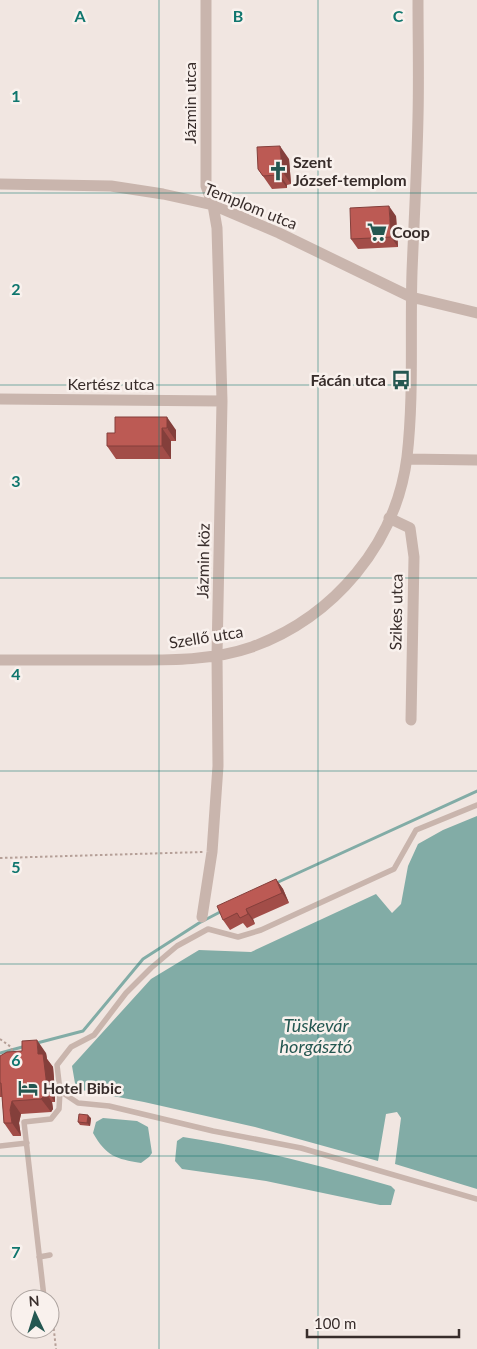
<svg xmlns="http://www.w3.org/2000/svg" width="477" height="1349" viewBox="0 0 477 1349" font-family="Lato,sans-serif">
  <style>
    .water { fill: #82aca6 }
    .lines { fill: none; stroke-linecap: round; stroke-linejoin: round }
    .stream { stroke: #82aca6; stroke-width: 3 }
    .path { stroke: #b59f97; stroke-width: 2; stroke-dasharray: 2.5 2.5; stroke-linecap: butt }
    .service { stroke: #c9b5ad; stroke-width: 5.5 }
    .minor { stroke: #c9b5ad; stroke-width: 11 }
    .wall { fill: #a24d48 }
    .shaded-wall { fill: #843f3b }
    .building { fill: #bc5a54; stroke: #843f3b }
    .grid { fill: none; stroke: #0f766e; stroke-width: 1; stroke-opacity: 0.55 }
    .labels { text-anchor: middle; stroke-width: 5; stroke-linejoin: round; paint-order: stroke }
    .street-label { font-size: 16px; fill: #382d2b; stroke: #f9f1ed }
    .poi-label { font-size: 16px; font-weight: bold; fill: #382d2b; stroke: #f9f1ed; text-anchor: start }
    .water-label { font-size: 18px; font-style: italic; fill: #245751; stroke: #f9f1ed }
    .grid-label { font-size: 16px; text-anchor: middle; font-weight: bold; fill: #0f766e; stroke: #f9f1ed; stroke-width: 5; stroke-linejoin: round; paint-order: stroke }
  </style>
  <rect width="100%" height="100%" fill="#f1e6e1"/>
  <!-- water -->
  <path class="water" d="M 477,816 L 477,1189 L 395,1164 L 401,1118 L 397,1112 L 386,1114 L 378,1161 L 255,1127 L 144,1102 L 76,1089 L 72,1066 L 151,979 L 199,950 L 251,952 L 376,894 L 392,913 L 401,904 L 408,866 L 418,844 L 443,830 Z
    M 103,1118 L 137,1121 L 148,1127 L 152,1153 L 149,1157 L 141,1163 C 116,1159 106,1156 93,1133 L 96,1122 Z
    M 183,1137 C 254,1148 322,1166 391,1186 L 395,1190 L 391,1205 L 380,1205 L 266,1181 L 182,1169 L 175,1161 L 177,1141 Z"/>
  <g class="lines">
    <!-- stream -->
    <path class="stream" d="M 274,884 L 477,791
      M 37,1043 L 83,1031 L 143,959 L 199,923 L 222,911
      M 0,1053 L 26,1046"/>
    <!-- path -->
    <path class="path" d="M 0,858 L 203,852
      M 0,1039 L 11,1047 L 13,1053
      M 50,1314 L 53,1322 L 56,1349"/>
    <!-- service -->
    <path class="service" d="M 477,805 L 416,830 L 394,869 L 261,930 L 238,937 L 208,929 L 177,946 L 151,968 L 126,993 L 94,1035 L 71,1047 L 57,1065 L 60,1091 L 78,1103 L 109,1106 L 213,1131 L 301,1148 L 477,1199
      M 0,1146 L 27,1143
      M 39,1257 L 50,1255
      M 44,1297 L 24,1122 L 51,1119 L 59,1109 L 60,1091"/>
    <!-- minor -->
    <path class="minor" d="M 0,184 L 111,186 L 163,194 L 213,205 L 279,233 L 411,297 L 477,313
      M 0,399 L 222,401
      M 407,459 L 477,460
      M 389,518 L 410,528 L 414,557 L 411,720
      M 0,660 C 39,660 78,660 117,660 C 161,660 209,662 252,647 C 334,617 396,544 407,457 C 414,396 410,334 412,272 C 414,221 417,169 418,117 C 419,78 418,39 418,0
      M 202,917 L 212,852 L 218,766 L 217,655 L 222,401 L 217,228 L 213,205 L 206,186 L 206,0"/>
  </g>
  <!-- wall -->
  <path class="wall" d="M 289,159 L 291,184 L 287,185 L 287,188 L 272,189 L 258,169 Z
    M 396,216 L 398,247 L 358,249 L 351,239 Z
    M 115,417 L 176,430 L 176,441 L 171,441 L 171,459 L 116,459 L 107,446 L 115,433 Z
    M 276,879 L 283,889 L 289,903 L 253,919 L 255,924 L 247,928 L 243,923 L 230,930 L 223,920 Z
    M 22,1051 L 46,1053 L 47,1059 L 53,1067 L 55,1091 L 55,1102 L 52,1102 L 53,1109 L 51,1112 L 21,1114 L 19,1123 L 21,1136 L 13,1136 L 4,1123 L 2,1097 L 0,1097 L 0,1056 Z
    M 91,1118 L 90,1126 L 80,1125 L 78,1122 Z"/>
  <!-- shaded-wall -->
  <path class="shaded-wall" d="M 280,146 L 289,159 L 291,184 L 282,171 Z
    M 278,172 L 287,185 L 287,188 L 278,175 Z
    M 389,206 L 396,216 L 398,247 L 391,237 Z
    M 167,417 L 176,430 L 176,441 L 167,428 Z
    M 162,428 L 171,441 L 171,459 L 162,446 Z
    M 276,879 L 283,889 L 289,903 L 282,893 Z
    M 246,909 L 253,919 L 255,924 L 248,914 Z
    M 37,1040 L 46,1053 L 47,1059 L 53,1067 L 55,1091 L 55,1102 L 46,1089 L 38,1054 Z
    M 43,1089 L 52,1102 L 53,1109 L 51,1112 L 41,1099 Z
    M 12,1101 L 21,1114 L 19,1123 L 21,1136 L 12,1123 L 10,1110 Z
    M 88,1115 L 91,1118 L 90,1126 L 87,1123 Z"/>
  <!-- building -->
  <path class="building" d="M 280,146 L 282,171 L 278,172 L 278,175 L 263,176 L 258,169 L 257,147 Z
    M 389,206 L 391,237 L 351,239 L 350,208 Z
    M 115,417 L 167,417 L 167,428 L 162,428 L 162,446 L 107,446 L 107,433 L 115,433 Z
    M 276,879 L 282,893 L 246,909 L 248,914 L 240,918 L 237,913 L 223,920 L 217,906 Z
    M 37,1040 L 38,1054 L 43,1054 L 46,1078 L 46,1089 L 43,1089 L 44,1096 L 41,1099 L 12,1101 L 10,1110 L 12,1123 L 4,1123 L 1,1083 L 0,1083 L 0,1056 L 7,1052 L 22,1051 L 22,1041 Z
    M 79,1114 L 88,1115 L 87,1123 L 78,1122 Z"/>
  <!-- grid -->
  <path class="grid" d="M 159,0 L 159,1349M 318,0 L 318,1349M 0,193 L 477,193M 0,385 L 477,385M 0,578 L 477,578M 0,771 L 477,771M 0,964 L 477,964M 0,1156 L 477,1156"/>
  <!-- icons -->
  <defs>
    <symbol id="church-bare" viewBox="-9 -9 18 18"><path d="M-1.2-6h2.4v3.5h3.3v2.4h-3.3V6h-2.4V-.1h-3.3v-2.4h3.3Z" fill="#245751" stroke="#f9f1ed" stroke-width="2.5" paint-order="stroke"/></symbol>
    <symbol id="supermarket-bare" viewBox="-9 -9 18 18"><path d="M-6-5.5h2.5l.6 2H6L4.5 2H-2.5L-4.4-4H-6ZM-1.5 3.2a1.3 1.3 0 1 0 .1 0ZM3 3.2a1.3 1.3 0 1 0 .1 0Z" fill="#245751" stroke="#f9f1ed" stroke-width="2.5" paint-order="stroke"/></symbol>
    <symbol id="bus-bare" viewBox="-9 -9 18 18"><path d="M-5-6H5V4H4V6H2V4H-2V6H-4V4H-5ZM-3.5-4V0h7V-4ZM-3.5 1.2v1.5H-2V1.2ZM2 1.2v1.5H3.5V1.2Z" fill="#245751" stroke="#f9f1ed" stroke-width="2.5" paint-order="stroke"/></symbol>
    <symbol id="hotel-bare" viewBox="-9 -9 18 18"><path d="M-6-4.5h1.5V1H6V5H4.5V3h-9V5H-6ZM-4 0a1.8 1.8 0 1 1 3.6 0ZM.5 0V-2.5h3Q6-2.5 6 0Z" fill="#245751" stroke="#f9f1ed" stroke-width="2.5" paint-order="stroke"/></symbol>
  </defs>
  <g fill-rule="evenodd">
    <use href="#church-bare" x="264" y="157" width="28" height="28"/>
    <use href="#supermarket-bare" x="363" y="218" width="28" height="28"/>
    <use href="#bus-bare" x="387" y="366" width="28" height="28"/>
    <use href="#hotel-bare" x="14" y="1074" width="28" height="28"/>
  </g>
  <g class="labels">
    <!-- street labels -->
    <g class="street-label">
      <text transform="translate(190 103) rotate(-90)" y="6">Jázmin utca</text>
      <text transform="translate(251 206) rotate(22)" y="6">Templom utca</text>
      <text x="111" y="390">Kertész utca</text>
      <text transform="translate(203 561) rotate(-89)" y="6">Jázmin köz</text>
      <text transform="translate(396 612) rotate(-89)" y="6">Szikes utca</text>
      <text transform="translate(206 637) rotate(-9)" y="6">Szellő utca</text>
    </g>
    <!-- poi labels -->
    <g class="poi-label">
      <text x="293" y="168">Szent<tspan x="293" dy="18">József-templom</tspan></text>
      <text x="392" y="238">Coop</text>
      <text x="386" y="386" text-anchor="end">Fácán utca</text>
      <text x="43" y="1094">Hotel Bibic</text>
    </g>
    <!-- water labels -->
    <g class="water-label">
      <text x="316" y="1032">Tüskevár<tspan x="316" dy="21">horgásztó</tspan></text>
    </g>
  </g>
  <g class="grid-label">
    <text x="80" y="22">A</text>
    <text x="238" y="22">B</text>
    <text x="398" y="22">C</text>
    <text x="16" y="102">1</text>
    <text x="16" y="295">2</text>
    <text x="16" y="487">3</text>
    <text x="16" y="680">4</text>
    <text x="16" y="873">5</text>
    <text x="16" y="1066">6</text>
    <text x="16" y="1258">7</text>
  </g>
  <!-- north arrow -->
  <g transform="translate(35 1314) rotate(356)"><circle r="24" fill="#f9f1ed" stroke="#aca39f"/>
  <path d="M0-4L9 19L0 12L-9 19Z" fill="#245751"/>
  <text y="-8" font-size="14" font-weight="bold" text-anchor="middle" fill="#382d2b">N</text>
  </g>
  <!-- scale -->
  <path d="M307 1329v8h152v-8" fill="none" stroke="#382d2b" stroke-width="2.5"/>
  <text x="314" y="1329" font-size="15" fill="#382d2b" stroke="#f9f1ed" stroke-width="4" paint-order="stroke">100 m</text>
</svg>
